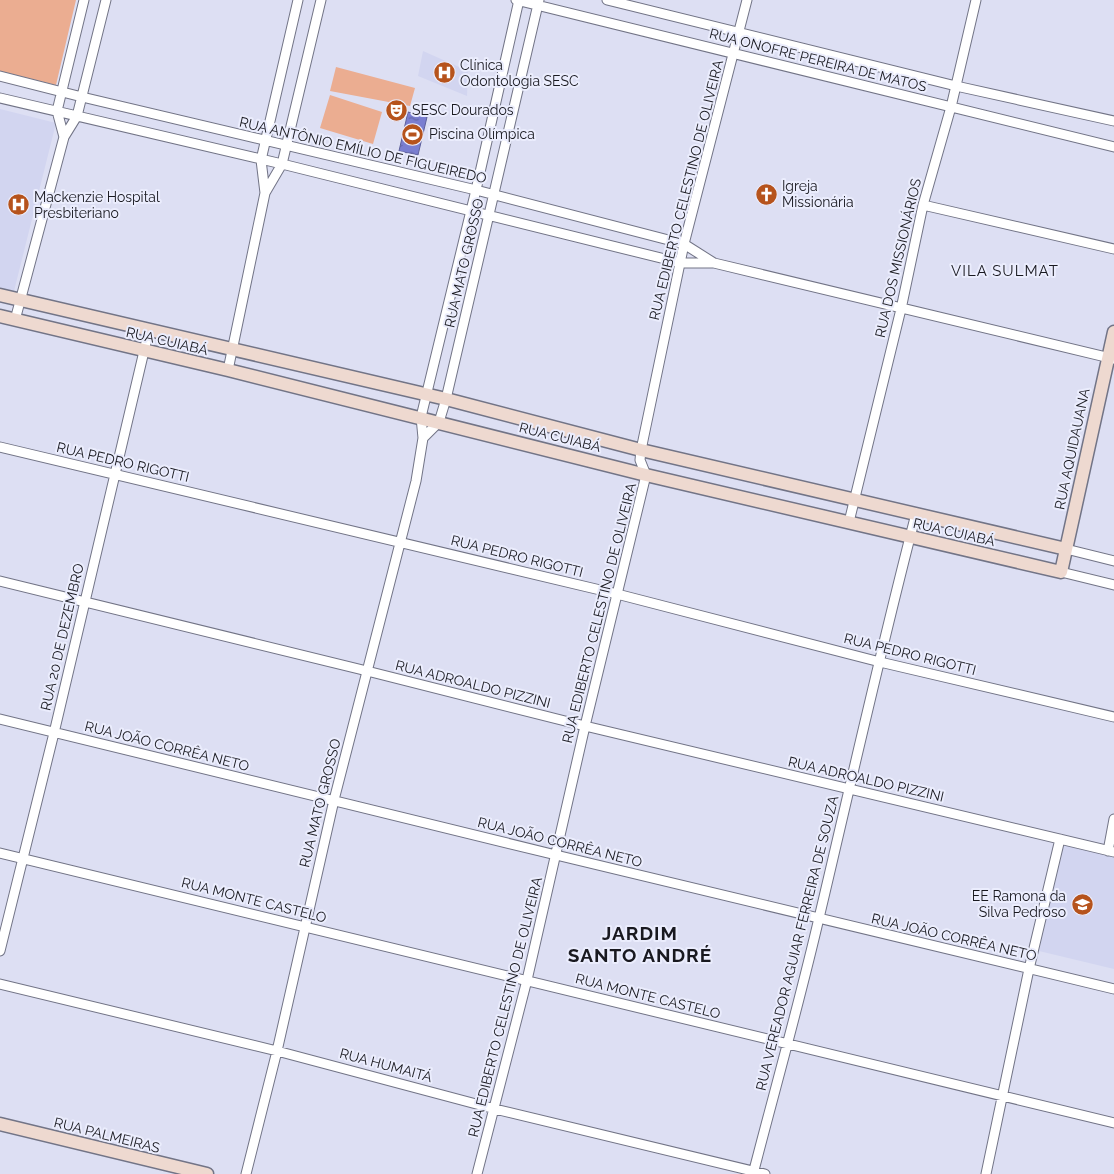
<svg xmlns="http://www.w3.org/2000/svg" width="1114" height="1174" viewBox="0 0 1114 1174" font-family="Raleway,sans-serif">
  <style>
    .built { fill: #d2d5f0 }
    .green { fill: #ebad91 }
    .water { fill: url(#water-ripples); stroke: #5d609b }
    .lines { fill: none; stroke-linecap: round; stroke-linejoin: round }
    .street-casing { stroke: #727486; stroke-width: 11 }
    .secondary-casing { stroke: #727486; stroke-width: 15 }
    .street { stroke: #fff; stroke-width: 9 }
    .secondary { stroke: #eed9d0; stroke-width: 12 }
    .labels { text-anchor: middle; stroke-width: 4; stroke-linejoin: round; paint-order: stroke }
    .street-label { font-size: 14px; fill: #191920; stroke: #ebedfd }
    .poi-label { font-size: 14px; fill: #191920; stroke: #ebedfd; text-anchor: start }
    .neighbourhood-label { font-size: 15px; letter-spacing: 1px; fill: #191920; stroke: #ebedfd }
    .district-label { font-size: 19px; font-weight: bold; letter-spacing: 1px; fill: #191920; stroke: #ebedfd }
  </style>
  <defs>
    <pattern id="water-ripples" width="26" height="14" patternUnits="userSpaceOnUse" patternTransform="scale(1.25)"><rect width="26" height="14" fill="#7a7ed0"/><path d="M2 4q2-2 4 0t4 0M15 11q2-2 4 0t4 0" fill="none" stroke="#6366a8"/></pattern>
  </defs>
  <rect width="100%" height="100%" fill="#dddff3"/>
  <!-- built -->
  <path class="built" d="M 423,51 L 468,71 L 467,96 L 418,76 Z
    M 0,109 L 56,123 L 14,291 L 0,288 Z
    M 1064,845 L 1114,856 L 1114,969 L 1039,951 Z"/>
  <!-- green -->
  <path class="green" d="M 0,0 L 76,0 L 56,85 L 0,71 Z
    M 336,67 L 415,88 L 410,106 L 330,91 Z
    M 330,95 L 382,112 L 373,144 L 320,128 Z"/>
  <!-- water -->
  <path class="water" d="M 408,112 L 427,117 L 418,155 L 399,151 Z"/>
  <g class="lines">
    <defs>
      <path id="street" d="M 516,0 L 1114,147
        M 607,0 L 956,86 L 1114,121
        M 0,76 L 82,97 L 476,190 L 684,244 L 714,263
        M 0,98 L 282,164 L 681,263 L 714,263 L 1114,359
        M 64,137 L 57,111 L 84,0
        M 265,193 L 261,160 L 298,0
        M 923,205 L 1114,249
        M 15,320 L 64,137 L 77,116 L 106,0
        M 228,370 L 265,193 L 282,164 L 321,0
        M 423,438 L 439,422 L 446,399 L 539,0
        M 0,447 L 617,594 L 880,662 L 1114,717
        M 849,522 L 901,309 L 923,205 L 951,107 L 976,0
        M 1066,549 L 1114,561
        M 1061,572 L 1114,585
        M 0,581 L 367,671 L 585,726 L 1114,852
        M 0,719 L 556,855 L 1114,989
        M 1108,851 L 1114,819
        M 0,853 L 1114,1123
        M 0,951 L 54,733 L 149,330
        M 0,984 L 277,1051 L 495,1109 L 765,1174
        M 246,1174 L 277,1051 L 334,800 L 416,481 L 423,438 L 421,417 L 476,190 L 519,0
        M 477,1174 L 527,980 L 585,726 L 646,475 L 640,460 L 641,450 L 684,244 L 747,0
        M 753,1174 C 775,1089 799,1004 819,918 C 851,783 881,648 916,514
        M 986,1174 L 1029,969 L 1060,839"/>
      <path id="secondary" d="M 0,295 L 446,399 L 641,450 L 1066,549
        M 0,316 L 228,370 L 646,475 L 1061,572 L 1114,332
        M 0,1124 L 207,1174"/>
    </defs>
    <!-- street casing -->
    <use href="#street" class="street-casing"/>
    <!-- secondary casing -->
    <use href="#secondary" class="secondary-casing"/>
    <!-- street -->
    <use href="#street" class="street"/>
    <!-- secondary -->
    <use href="#secondary" class="secondary"/>
  </g>
  <!-- icons -->
  <defs>
    <symbol id="hospital-disc" viewBox="-11 -11 22 22"><circle r="9.5" fill="#b6531c" stroke="#ebedfd"/><path d="M-5-5h3v3.5h4V-5h3V5h-3V1.5h-4V5h-3Z" fill="#fff"/></symbol>
    <symbol id="theatre-disc" viewBox="-11 -11 22 22"><circle r="9.5" fill="#b6531c" stroke="#ebedfd"/><path d="M-5-5.5Q0-4 5-5.5V0Q5 5 0 6Q-5 5-5 0ZM-3.3-2.5H-1v1.5H-3.3ZM1-2.5H3.3v1.5H1ZM-2.8 1Q0 5.5 2.8 1Z" fill="#fff"/></symbol>
    <symbol id="stadium-disc" viewBox="-11 -11 22 22"><circle r="9.5" fill="#b6531c" stroke="#ebedfd"/><path d="M0-5a6.5 5 0 1 0 0 10a6.5 5 0 1 0 0-10ZM-3.5-1.8h7v3.6h-7Z" fill="#fff"/></symbol>
    <symbol id="church-disc" viewBox="-11 -11 22 22"><circle r="9.5" fill="#b6531c" stroke="#ebedfd"/><path d="M-1.2-6h2.4v3.5h3.3v2.4h-3.3V6h-2.4V-.1h-3.3v-2.4h3.3Z" fill="#fff"/></symbol>
    <symbol id="school-disc" viewBox="-11 -11 22 22"><circle r="9.5" fill="#b6531c" stroke="#ebedfd"/><path d="M0-5L7-2L0 1L-7-2ZM-4 1L0 2.5L4 1V4Q0 6-4 4Z" fill="#fff"/></symbol>
  </defs>
  <g fill-rule="evenodd">
    <use href="#hospital-disc" x="432" y="60" width="25" height="25"/>
    <use href="#theatre-disc" x="384" y="98" width="25" height="25"/>
    <use href="#stadium-disc" x="400" y="122" width="25" height="25"/>
    <use href="#church-disc" x="754" y="182" width="25" height="25"/>
    <use href="#hospital-disc" x="6" y="192" width="25" height="25"/>
    <use href="#school-disc" x="1070" y="892" width="25" height="25"/>
  </g>
  <g class="labels">
    <!-- street labels -->
    <g class="street-label">
      <text transform="translate(818 60) rotate(14)" y="5">RUA ONOFRE PEREIRA DE MATOS</text>
      <text transform="translate(363 150) rotate(13)" y="5">RUA ANTÔNIO EMÍLIO DE FIGUEIREDO</text>
      <text transform="translate(686 190) rotate(-76)" y="5">RUA EDIBERTO CELESTINO DE OLIVEIRA</text>
      <text transform="translate(898 258) rotate(-77)" y="5">RUA DOS MISSIONÁRIOS</text>
      <text transform="translate(464 263) rotate(-77)" y="5">RUA MATO GROSSO</text>
      <text transform="translate(167 341) rotate(13)" y="5">RUA CUIABÁ</text>
      <text transform="translate(560 437) rotate(14)" y="5">RUA CUIABÁ</text>
      <text transform="translate(1072 449) rotate(-78)" y="5">RUA AQUIDAUANA</text>
      <text transform="translate(123 462) rotate(13)" y="5">RUA PEDRO RIGOTTI</text>
      <text transform="translate(954 532) rotate(13)" y="5">RUA CUIABÁ</text>
      <text transform="translate(517 556) rotate(14)" y="5">RUA PEDRO RIGOTTI</text>
      <text transform="translate(599 613) rotate(-76)" y="5">RUA EDIBERTO CELESTINO DE OLIVEIRA</text>
      <text transform="translate(62 637) rotate(-77)" y="5">RUA 20 DE DEZEMBRO</text>
      <text transform="translate(910 654) rotate(14)" y="5">RUA PEDRO RIGOTTI</text>
      <text transform="translate(473 684) rotate(14)" y="5">RUA ADROALDO PIZZINI</text>
      <text transform="translate(167 746) rotate(14)" y="5">RUA JOÃO CORRÊA NETO</text>
      <text transform="translate(866 779) rotate(13)" y="5">RUA ADROALDO PIZZINI</text>
      <text transform="translate(320 803) rotate(-76)" y="5">RUA MATO GROSSO</text>
      <text transform="translate(560 842) rotate(14)" y="5">RUA JOÃO CORRÊA NETO</text>
      <text transform="translate(254 900) rotate(14)" y="5">RUA MONTE CASTELO</text>
      <text transform="translate(954 937) rotate(13)" y="5">RUA JOÃO CORRÊA NETO</text>
      <text transform="translate(797 943) rotate(-76)" y="5">RUA VEREADOR AGUIAR FERREIRA DE SOUZA</text>
      <text transform="translate(648 996) rotate(14)" y="5">RUA MONTE CASTELO</text>
      <text transform="translate(505 1007) rotate(-76)" y="5">RUA EDIBERTO CELESTINO DE OLIVEIRA</text>
      <text transform="translate(386 1065) rotate(15)" y="5">RUA HUMAITÁ</text>
      <text transform="translate(107 1135) rotate(14)" y="5">RUA PALMEIRAS</text>
    </g>
    <!-- poi labels -->
    <g class="poi-label">
      <text x="460" y="70">Clínica<tspan x="460" dy="16">Odontologia SESC</tspan></text>
      <text x="412" y="115">SESC Dourados</text>
      <text x="429" y="139">Piscina Olímpica</text>
      <text x="782" y="191">Igreja<tspan x="782" dy="16">Missionária</tspan></text>
      <text x="34" y="202">Mackenzie Hospital<tspan x="34" dy="16">Presbiteriano</tspan></text>
      <text x="1066" y="901" text-anchor="end">EE Ramona da<tspan x="1066" dy="16">Silva Pedroso</tspan></text>
    </g>
    <!-- neighbourhood labels -->
    <g class="neighbourhood-label">
      <text x="1005" y="276">VILA SULMAT</text>
    </g>
    <!-- district labels -->
    <g class="district-label">
      <text x="640" y="940">JARDIM<tspan x="640" dy="22">SANTO ANDRÉ</tspan></text>
    </g>
  </g>
</svg>
